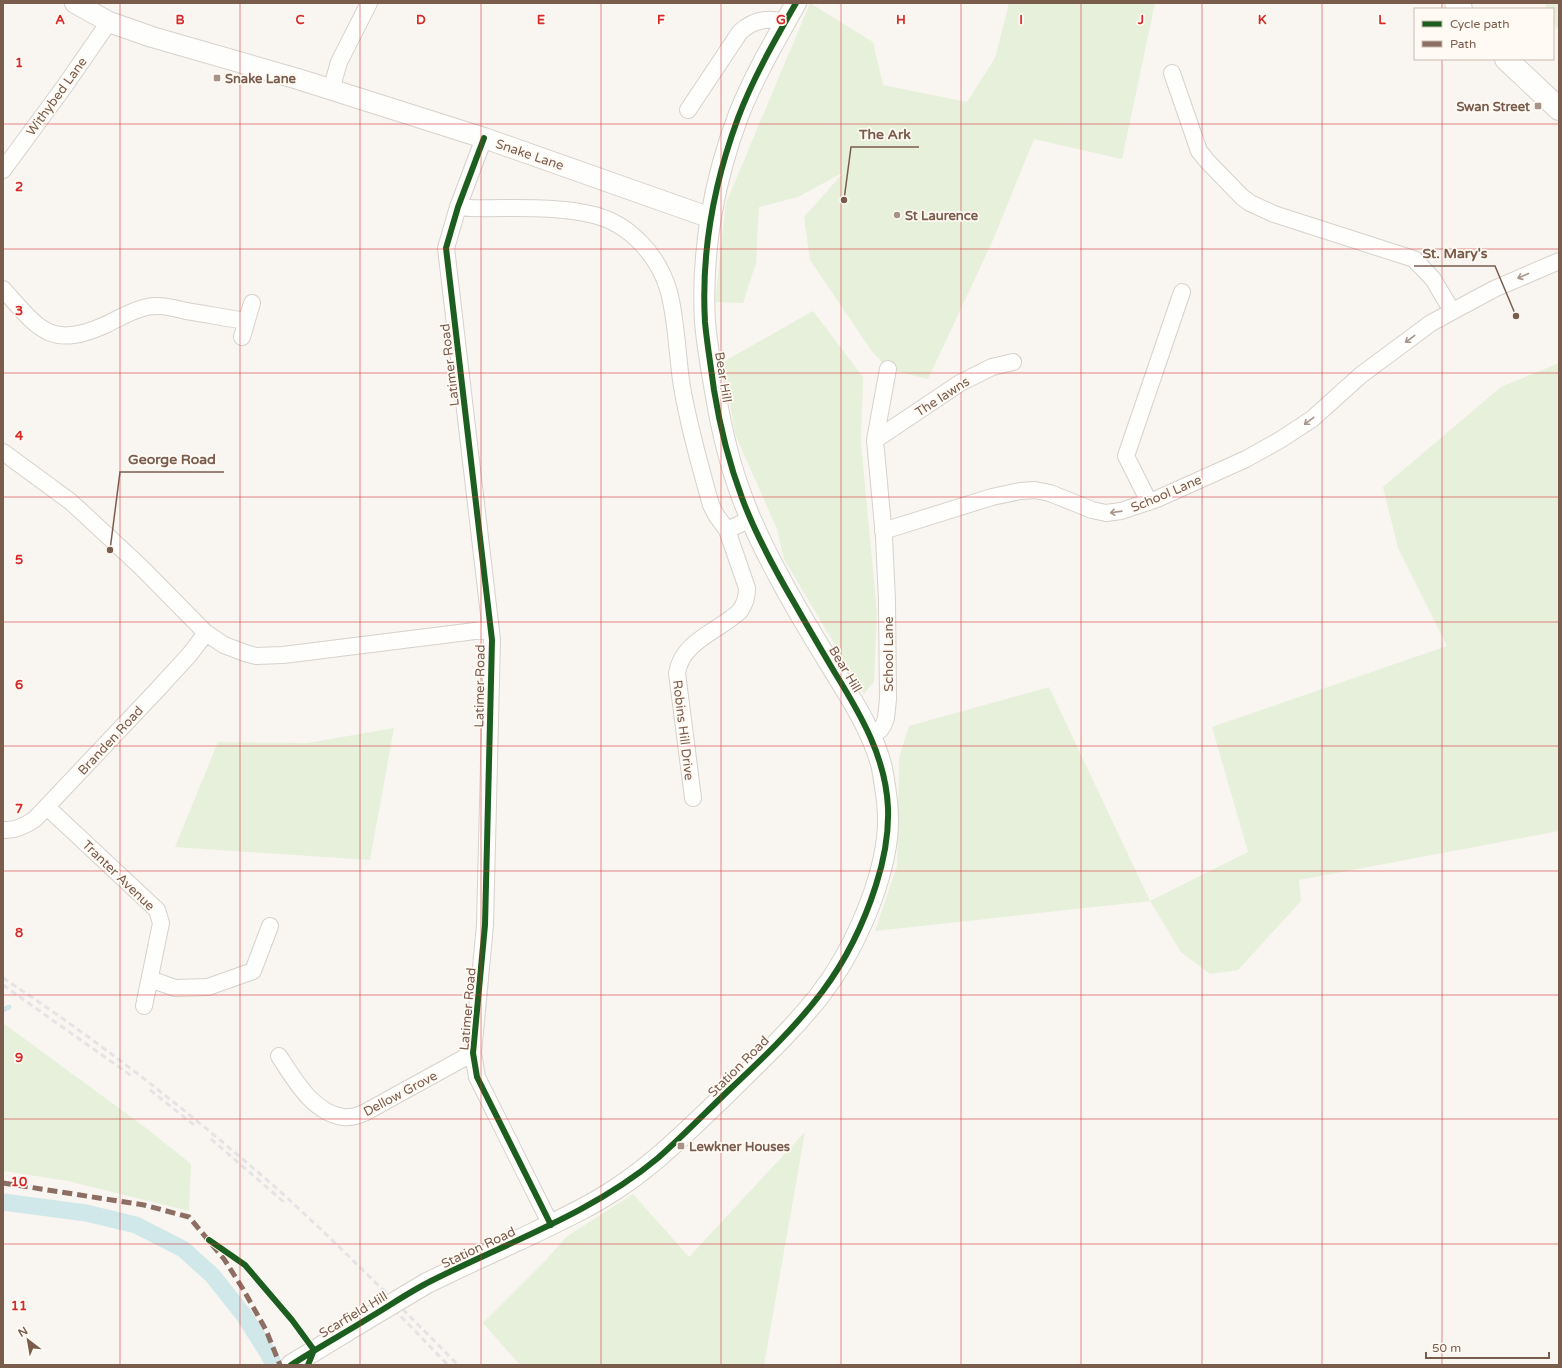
<svg xmlns="http://www.w3.org/2000/svg" width="1562" height="1368" viewBox="0 0 1562 1368" font-family="'Varela Round',sans-serif">
  <style>
    .green { fill: #e7f0db }
    .lines { fill: none; stroke-linecap: round; stroke-linejoin: round }
    .stream { stroke: #d0e8ea; stroke-width: 5 }
    .canal { stroke: #d0e8ea; stroke-width: 17 }
    .minor-casing { stroke: #d7d1cb; stroke-width: 18 }
    .tertiary-casing { stroke: #d7d1cb; stroke-width: 22 }
    .secondary-casing { stroke: #d9d2cb; stroke-width: 24 }
    .minor { stroke: #fefefd; stroke-width: 16 }
    .tertiary { stroke: #fefefd; stroke-width: 20 }
    .secondary { stroke: #fefefd; stroke-width: 22 }
    .rail { stroke: #e6e3e7; stroke-width: 3; stroke-dasharray: 6 4; stroke-linecap: butt }
    .tertiary-bridge-casing { stroke: #d7d1cb; stroke-width: 22; stroke-linecap: butt }
    .tertiary-bridge { stroke: #fefefd; stroke-width: 20 }
    .quiet { stroke: #8d6e63; stroke-width: 5; stroke-dasharray: 10 5; stroke-linecap: butt }
    .cycleway-casing { stroke: #fffaf3; stroke-width: 8 }
    .cycleway { stroke: #1b5e20; stroke-width: 6 }
    .oneway { stroke: #a8958b }
    .grid { fill: none; stroke: #d62828; stroke-width: 1; stroke-opacity: 0.55 }
    .poi-dot { fill: #a69286; stroke: #fffaf3; stroke-width: 1.5 }
    .labels { text-anchor: middle; stroke-width: 3.5; stroke-linejoin: round; paint-order: stroke }
    .poi-label { font-size: 13px; font-weight: bold; fill: #7a5c4d; stroke: #fffaf3; text-anchor: start }
    .street-label { font-size: 13px; fill: #7a5c4d; stroke: #fffaf3 }
    .grid-label { font-size: 13px; text-anchor: middle; font-weight: bold; fill: #d62828; stroke: #fffaf3; stroke-width: 3.5; stroke-linejoin: round; paint-order: stroke }
    .leader { fill: none; stroke: #7a5c4d; stroke-width: 1.5 }
    .callout-dot { fill: #7a5c4d; stroke: #fffaf3; stroke-width: 1.5 }
    .callout-label { font-size: 14px; text-anchor: middle; font-weight: bold; fill: #7a5c4d; stroke: #fffaf3; stroke-width: 3.5; stroke-linejoin: round; paint-order: stroke }
  </style>
  <rect width="100%" height="100%" fill="#f9f5f0"/>
  <!-- green -->
  <path class="green" d="M 810,3 L 873,42 L 883,85 L 967,102 L 995,58 L 1009,3 L 1155,3 L 1122,159 L 1034,139 L 993,240 L 928,379 L 888,369 L 871,350 L 810,260 L 804,217 L 844,172 L 798,197 L 759,207 L 756,263 L 743,303 L 715,302 L 726,203 Z
    M 1545,3 L 1559,3 L 1559,31 L 1553,23 L 1553,9 L 1547,9 Z
    M 813,311 L 863,377 L 861,443 L 877,613 L 874,682 L 864,694 L 784,559 L 777,529 L 735,434 L 723,362 Z
    M 1559,363 L 1559,831 L 1299,880 L 1301,901 L 1238,970 L 1210,974 L 1181,952 L 1150,901 L 875,931 L 897,866 L 899,758 L 909,726 L 1049,687 L 1150,901 L 1248,852 L 1212,727 L 1447,646 L 1398,548 L 1383,487 L 1501,387 Z
    M 394,728 L 370,860 L 175,847 L 218,742 L 308,743 Z
    M 3,1023 L 146,1128 L 191,1164 L 189,1211 L 68,1181 L 3,1171 Z
    M 805,1132 L 764,1365 L 520,1365 L 483,1323 L 547,1259 L 566,1237 L 633,1194 L 689,1257 Z"/>
  <g class="lines">
    <!-- stream -->
    <path class="stream" d="M 3,1010 L 9,1007"/>
    <!-- canal -->
    <path class="canal" d="M 3,1202 L 86,1213 L 136,1225 L 183,1249 L 212,1275 L 243,1314 L 268,1353 L 274,1365"/>
    <defs>
      <path id="minor" d="M 1172,73 L 1199,151 L 1208,162 L 1242,197 L 1250,203 L 1274,214 L 1414,259 L 1433,279 L 1452,311
        M 331,90 L 339,62 L 369,3
        M 688,110 L 740,32 C 753,20 768,17 785,22
        M 484,138 L 458,207 L 446,248 L 492,640 L 485,925 L 473,1053 L 477,1077 L 551,1225
        M 3,170 L 64,87 L 109,22
        M 458,207 L 471,208 C 511,209 555,205 594,215 C 630,224 659,256 669,292 C 677,323 677,356 682,387 C 689,427 700,466 711,505 L 716,515 L 727,530 L 747,588 C 747,598 745,603 740,611 C 719,631 682,641 677,673 L 693,798
        M 3,289 C 38,328 50,350 105,325 C 118,319 132,310 147,307 C 160,304 173,308 186,311 C 206,314 226,318 246,321
        M 242,337 L 252,303
        M 875,440 L 960,383 L 992,367 L 1013,362
        M 3,452 L 71,502 L 141,567 L 206,633 L 224,645 L 245,653 L 256,656 L 283,655 L 491,629
        M 1149,502 L 1126,456 L 1182,292
        M 727,530 L 751,519
        M 883,531 L 992,497 L 1020,491 L 1035,490 L 1050,493 L 1092,510 L 1106,513 L 1121,511 L 1157,499 L 1246,459 L 1280,440 L 1312,419 L 1361,375 L 1431,323 L 1494,289 L 1559,261
        M 871,736 L 880,730 L 884,724 L 886,718 L 888,699 L 887,600 L 884,537 L 875,440 L 888,369
        M 47,807 L 157,910 L 161,923 L 144,1006
        M 3,830 C 15,831 25,826 35,819 L 158,689 L 190,654 L 206,633
        M 150,979 L 175,988 L 208,987 L 253,971 L 270,926
        M 279,1056 C 294,1079 313,1113 343,1117 C 350,1118 357,1116 364,1113 L 473,1053"/>
      <path id="tertiary" d="M 75,3 L 109,22 L 152,37 L 298,79 L 484,138 L 711,218
        M 427,1283 C 458,1268 488,1254 519,1240 C 552,1224 586,1209 616,1189 C 656,1163 689,1129 723,1097 C 756,1064 791,1032 820,995 C 852,954 881,889 887,838 C 890,815 886,791 882,768 C 874,735 855,705 838,677 C 819,646 799,614 782,582 C 767,555 753,527 742,497 C 729,463 721,427 715,391 C 711,368 707,345 705,322 C 701,252 714,179 739,114 C 754,76 776,39 796,3
        M 291,1365 L 365,1320"/>
      <path id="secondary" d="M 1456,3 L 1461,9
        M 1506,59 L 1559,109"/>
    </defs>
    <!-- minor casing -->
    <use href="#minor" class="minor-casing"/>
    <!-- tertiary casing -->
    <use href="#tertiary" class="tertiary-casing"/>
    <!-- secondary casing -->
    <use href="#secondary" class="secondary-casing"/>
    <!-- minor -->
    <use href="#minor" class="minor"/>
    <!-- tertiary -->
    <use href="#tertiary" class="tertiary"/>
    <!-- secondary -->
    <use href="#secondary" class="secondary"/>
    <!-- rail -->
    <path class="rail" d="M 3,978 C 93,1037 178,1103 260,1174 C 283,1193 305,1215 327,1235 C 371,1278 415,1321 458,1365
      M 3,985 L 133,1077
      M 150,1090 L 194,1125
      M 211,1139 L 285,1203
      M 380,1295 L 448,1365"/>
    <defs>
      <path id="tertiary-bridge" d="M 365,1320 L 427,1283"/>
    </defs>
    <!-- tertiary-bridge casing -->
    <use href="#tertiary-bridge" class="tertiary-bridge-casing"/>
    <!-- tertiary-bridge -->
    <use href="#tertiary-bridge" class="tertiary-bridge"/>
    <!-- quiet -->
    <path class="quiet" d="M 3,1183 L 144,1205 L 189,1217 L 224,1259 L 243,1289 L 266,1330 L 280,1365"/>
    <defs>
      <path id="cycleway" d="M 484,138 L 458,207 L 446,248 L 492,640 L 485,925 L 473,1053 L 477,1077 L 551,1225
        M 209,1240 L 245,1265 L 292,1320 L 314,1350 L 308,1365
        M 291,1365 C 317,1348 345,1333 372,1316 C 392,1304 411,1291 431,1281 C 508,1242 591,1214 658,1158 C 682,1137 704,1114 727,1092 C 760,1061 794,1029 822,992 C 846,960 864,923 876,885 C 884,860 889,835 888,808 C 886,758 861,715 835,673 C 822,651 809,629 796,606 C 776,572 756,536 742,498 C 729,463 720,427 714,390 C 711,367 707,344 705,322 C 701,253 714,183 738,118 C 753,78 775,40 796,3"/>
    </defs>
    <!-- cycleway casing -->
    <use href="#cycleway" class="cycleway-casing"/>
    <!-- cycleway -->
    <use href="#cycleway" class="cycleway"/>
  </g>
  <!-- one-way arrows -->
  <defs><path id="oneway-shaft" d="M-6 0H5M1.5-3L5.5 0L1.5 3" fill="none" stroke-width="1.6" stroke-linecap="round" stroke-linejoin="round"/></defs>
  <g class="oneway">
    <use href="#oneway-shaft" transform="translate(1523 276) rotate(156)"/>
    <use href="#oneway-shaft" transform="translate(1410 339) rotate(143)"/>
    <use href="#oneway-shaft" transform="translate(1309 421) rotate(143)"/>
    <use href="#oneway-shaft" transform="translate(1116 512) rotate(172)"/>
  </g>
  <!-- grid -->
  <path class="grid" d="M 120,3 L 120,1365M 240,3 L 240,1365M 360,3 L 360,1365M 481,3 L 481,1365M 601,3 L 601,1365M 721,3 L 721,1365M 841,3 L 841,1365M 961,3 L 961,1365M 1081,3 L 1081,1365M 1202,3 L 1202,1365M 1322,3 L 1322,1365M 1442,3 L 1442,9M 1442,59 L 1442,1365M 3,124 L 1559,124M 3,249 L 1559,249M 3,373 L 1559,373M 3,497 L 1559,497M 3,622 L 1559,622M 3,746 L 1559,746M 3,871 L 1559,871M 3,995 L 1559,995M 3,1119 L 1559,1119M 3,1244 L 1559,1244"/>
  <!-- markers -->
  <g class="poi-dot">
    <rect x="213" y="74" width="8" height="8" rx="2"/>
    <rect x="1534" y="102" width="8" height="8" rx="2"/>
    <circle cx="897" cy="215" r="4"/>
    <rect x="677" y="1142" width="8" height="8" rx="2"/>
  </g>
  <g class="labels">
    <!-- poi labels -->
    <g class="poi-label">
      <text x="225" y="83">Snake Lane</text>
      <text x="1530" y="111" text-anchor="end">Swan Street</text>
      <text x="905" y="220">St Laurence</text>
      <text x="689" y="1151">Lewkner Houses</text>
    </g>
    <!-- street labels -->
    <g class="street-label">
      <text transform="translate(56 96) rotate(-54)" y="5">Withybed Lane</text>
      <text transform="translate(530 154) rotate(19)" y="5">Snake Lane</text>
      <text transform="translate(449 365) rotate(-97)" y="5">Latimer Road</text>
      <text transform="translate(724 377) rotate(81)" y="5">Bear Hill</text>
      <text transform="translate(942 396) rotate(-33)" y="5">The lawns</text>
      <text transform="translate(1166 493) rotate(-23)" y="5">School Lane</text>
      <text transform="translate(888 654) rotate(-90)" y="5">School Lane</text>
      <text transform="translate(846 669) rotate(59)" y="5">Bear Hill</text>
      <text transform="translate(479 686) rotate(-89)" y="5">Latimer Road</text>
      <text transform="translate(684 730) rotate(83)" y="5">Robins Hill Drive</text>
      <text transform="translate(110 740) rotate(-47)" y="5">Branden Road</text>
      <text transform="translate(119 875) rotate(44)" y="5">Tranter Avenue</text>
      <text transform="translate(467 1009) rotate(-85)" y="5">Latimer Road</text>
      <text transform="translate(738 1066) rotate(-45)" y="5">Station Road</text>
      <text transform="translate(400 1093) rotate(-28)" y="5">Dellow Grove</text>
      <text transform="translate(478 1247) rotate(-25)" y="5">Station Road</text>
      <text transform="translate(353 1314) rotate(-31)" y="5">Scarfield Hill</text>
    </g>
  </g>
  <g class="grid-label">
    <text x="60" y="24">A</text>
    <text x="180" y="24">B</text>
    <text x="300" y="24">C</text>
    <text x="421" y="24">D</text>
    <text x="541" y="24">E</text>
    <text x="661" y="24">F</text>
    <text x="781" y="24">G</text>
    <text x="901" y="24">H</text>
    <text x="1021" y="24">I</text>
    <text x="1141" y="24">J</text>
    <text x="1262" y="24">K</text>
    <text x="1382" y="24">L</text>
    <text x="19" y="67">1</text>
    <text x="19" y="191">2</text>
    <text x="19" y="315">3</text>
    <text x="19" y="440">4</text>
    <text x="19" y="564">5</text>
    <text x="19" y="689">6</text>
    <text x="19" y="813">7</text>
    <text x="19" y="937">8</text>
    <text x="19" y="1062">9</text>
    <text x="19" y="1186">10</text>
    <text x="19" y="1310">11</text>
  </g>
  <!-- callouts -->
  <path class="leader" d="M844 200L851 147H919M1516 316L1495 266H1414M110 550L120 472H224"/>
  <g class="callout-dot">
    <circle cx="844" cy="200" r="4"/>
    <circle cx="1516" cy="316" r="4"/>
    <circle cx="110" cy="550" r="4"/>
  </g>
  <g class="callout-label">
    <text x="885" y="139">The Ark</text>
    <text x="1455" y="258">St. Mary's</text>
    <text x="172" y="464">George Road</text>
  </g>
  <!-- border -->
  <rect width="1562" height="1368" fill="none" stroke="#7a5c4d" stroke-width="8"/>
  <!-- legend -->
  <rect x="1414" y="8" width="140" height="52" fill="#fffaf3" stroke="#cabbb1"/>
  <rect x="1422" y="21" width="20" height="6" fill="#1b5e20" stroke="#cabbb1"/>
  <text x="1450" y="28" font-size="12" fill="#7a5c4d">Cycle path</text>
  <rect x="1422" y="41" width="20" height="6" fill="#8d6e63" stroke="#cabbb1"/>
  <text x="1450" y="48" font-size="12" fill="#7a5c4d">Path</text>
  <!-- north arrow -->
  <g transform="translate(28 1340) rotate(329)" stroke="#fffaf3" stroke-width="3" paint-order="stroke">
  <path d="M0-3L7 15L0 10L-7 15Z" fill="#7a5c4d"/>
  <text y="-6" font-size="11" font-weight="bold" text-anchor="middle" fill="#7a5c4d">N</text>
  </g>
  <!-- scale -->
  <path d="M1426 1352v6h123v-6" fill="none" stroke="#7a5c4d" stroke-width="2"/>
  <text x="1432" y="1352" font-size="12" fill="#7a5c4d" stroke="#fffaf3" stroke-width="3" paint-order="stroke">50 m</text>
</svg>
